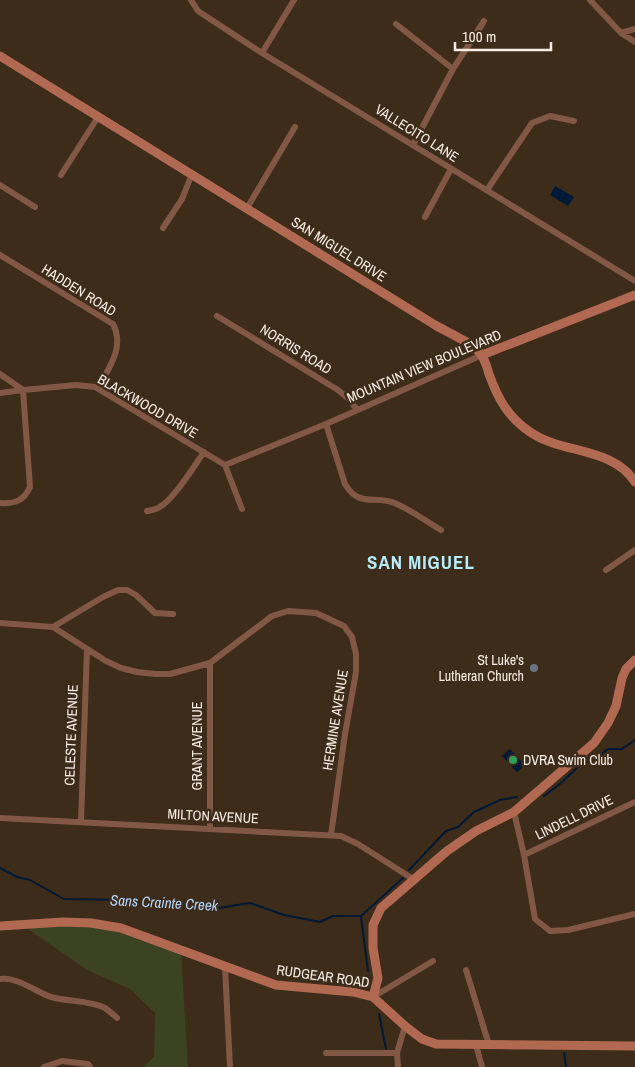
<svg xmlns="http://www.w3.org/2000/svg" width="635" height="1067" viewBox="0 0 635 1067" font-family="'Archivo Narrow',sans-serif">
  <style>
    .green { fill: #3b4323 }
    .water { fill: #001936 }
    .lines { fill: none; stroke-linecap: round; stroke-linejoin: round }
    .stream { stroke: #001936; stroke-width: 2 }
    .street { stroke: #835746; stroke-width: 6 }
    .secondary { stroke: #b16a51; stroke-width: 9 }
    .worship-dot { fill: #6b7280; stroke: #3e2c1b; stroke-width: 2 }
    .leisure-dot { fill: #2e9e5b; stroke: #3e2c1b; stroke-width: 2 }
    .labels { text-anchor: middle; stroke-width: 5; stroke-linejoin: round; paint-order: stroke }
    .street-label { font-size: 14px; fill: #faeee4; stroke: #3e2c1b }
    .poi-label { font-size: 14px; fill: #faeee4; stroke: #3e2c1b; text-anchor: end }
    .water-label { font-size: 15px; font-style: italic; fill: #b1d5fe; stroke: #3e2c1b }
    .district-label { font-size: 19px; font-weight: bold; letter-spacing: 1px; fill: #b5edfb; stroke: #3e2c1b }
  </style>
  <rect width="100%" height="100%" fill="#3e2c1b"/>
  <!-- green -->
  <path class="green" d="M 91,923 L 181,951 L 188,1067 L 143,1067 L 154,1057 L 155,1013 L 130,989 L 87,970 L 24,926 Z"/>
  <!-- water -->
  <path class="water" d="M 555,186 L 574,197 L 568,206 L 550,195 Z
    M 510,749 L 525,765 L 517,772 L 502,756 Z"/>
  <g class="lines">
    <!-- stream -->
    <path class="stream" d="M 544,796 L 561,783 L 579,766 L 593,760 L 608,749 L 622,749 L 635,740
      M 0,868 L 17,877 L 30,880 L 64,899 L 128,900 L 154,905 L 188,905 L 219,908 L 250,903 L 284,915 L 320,922 L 333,916 L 361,916 L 403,878
      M 409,870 L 446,831 L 458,827 L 474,812 L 500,800 L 517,797
      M 361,917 L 368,971
      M 379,1014 L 386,1049
      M 564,1053 L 566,1067"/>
    <!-- street -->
    <path class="street" d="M 191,0 L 198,11 L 262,53 L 635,281
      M 590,0 L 621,33 L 635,42
      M 396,24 L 453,69
      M 621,33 L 635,29
      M 262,53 L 294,0
      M 413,145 L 453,69 L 484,21
      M 61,175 L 98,117
      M 0,185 L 35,207
      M 487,190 L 532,123 L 550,116 L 574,121
      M 247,208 L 295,127
      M 425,217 L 451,169
      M 163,228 L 182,199 L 192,174
      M 0,255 L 113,324 C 125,347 109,368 98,388
      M 217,316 L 338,390 L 350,400 L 357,410
      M 0,374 L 23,390 L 76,385 L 95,387 L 225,465
      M 0,393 L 23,390 L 30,487 C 24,501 14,504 0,503
      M 326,424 L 345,484 C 360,509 375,494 397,504 C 412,511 426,521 441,530
      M 225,465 L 326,424 L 482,355
      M 225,465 L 242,509
      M 147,511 C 151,510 155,510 158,508 C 173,501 194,466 204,452
      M 606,570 L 635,550
      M 0,623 L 53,627 L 106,661 L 121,668 L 137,672 L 155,674 L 170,674 L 210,663 L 272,616 L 288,611 L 316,613 L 344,626 L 352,637 L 356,654 L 356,672 L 345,734 L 331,835
      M 53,627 L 103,597 L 118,590 L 127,590 L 136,595 L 155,613 L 173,614
      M 210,663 L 210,829
      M 514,812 L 524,855 L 535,919 L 550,931 L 568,930 L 635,914
      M 0,818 L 341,836 L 358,844 L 413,879
      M 81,822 L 87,649
      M 524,855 L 635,802
      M 225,967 L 230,1067
      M 466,970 L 489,1045
      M 0,979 C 16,976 36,992 51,997 C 68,1002 89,1000 105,1008 C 109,1011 114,1015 117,1018
      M 373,997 L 433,961
      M 476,1045 L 482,1067
      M 326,1053 L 397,1053
      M 44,1067 L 62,1061 L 88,1064 L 90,1067
      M 398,1067 L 397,1053 L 405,1026"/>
    <!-- secondary -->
    <path class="secondary" d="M 0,56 L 435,325 C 449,333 469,341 480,353 C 485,359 487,368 489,374 C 498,399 508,417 530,432 C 562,454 613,447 635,482
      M 482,355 L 635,295
      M 0,926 L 63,922 L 91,923 L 121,928 L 276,985 L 353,992 L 373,997 L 405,1026 L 422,1039 L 436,1044 L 635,1046
      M 373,997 L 378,978 L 373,948 L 373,925 L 381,908 L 447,851 L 476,831 L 514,812 L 594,743 L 608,723 L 616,706 L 622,678 L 626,669 L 635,660"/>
  </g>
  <!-- markers -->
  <circle class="worship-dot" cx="534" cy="668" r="5"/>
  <circle class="leisure-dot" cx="513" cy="760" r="5"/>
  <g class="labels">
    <!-- street labels -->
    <g class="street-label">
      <text transform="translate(417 133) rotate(32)" y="5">VALLECITO LANE</text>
      <text transform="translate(339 249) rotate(32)" y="5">SAN MIGUEL DRIVE</text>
      <text transform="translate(79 290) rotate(32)" y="5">HADDEN ROAD</text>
      <text transform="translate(296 349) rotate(32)" y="5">NORRIS ROAD</text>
      <text transform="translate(424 366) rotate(-23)" y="5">MOUNTAIN VIEW BOULEVARD</text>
      <text transform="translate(148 406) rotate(30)" y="5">BLACKWOOD DRIVE</text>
      <text transform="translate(335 720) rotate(-81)" y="5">HERMINE AVENUE</text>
      <text transform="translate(71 735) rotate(-88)" y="5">CELESTE AVENUE</text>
      <text transform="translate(197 746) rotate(-90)" y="5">GRANT AVENUE</text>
      <text transform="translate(213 816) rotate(3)" y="5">MILTON AVENUE</text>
      <text transform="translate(574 817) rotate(-26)" y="5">LINDELL DRIVE</text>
      <text transform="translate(323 976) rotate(8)" y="5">RUDGEAR ROAD</text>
    </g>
    <!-- poi labels -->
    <g class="poi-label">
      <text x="524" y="665">St Luke's<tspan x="524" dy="16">Lutheran Church</tspan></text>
      <text x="523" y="765" text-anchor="start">DVRA Swim Club</text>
    </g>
    <!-- water labels -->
    <g class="water-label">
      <text transform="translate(164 903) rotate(3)" y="5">Sans Crainte Creek</text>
    </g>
    <!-- district labels -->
    <g class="district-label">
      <text x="421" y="569">SAN MIGUEL</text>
    </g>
  </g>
  <!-- scale -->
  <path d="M455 42v8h96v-8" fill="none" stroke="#faeee4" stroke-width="2.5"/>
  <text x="462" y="42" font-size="15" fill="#faeee4" stroke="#3e2c1b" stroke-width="4" paint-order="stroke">100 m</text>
</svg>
